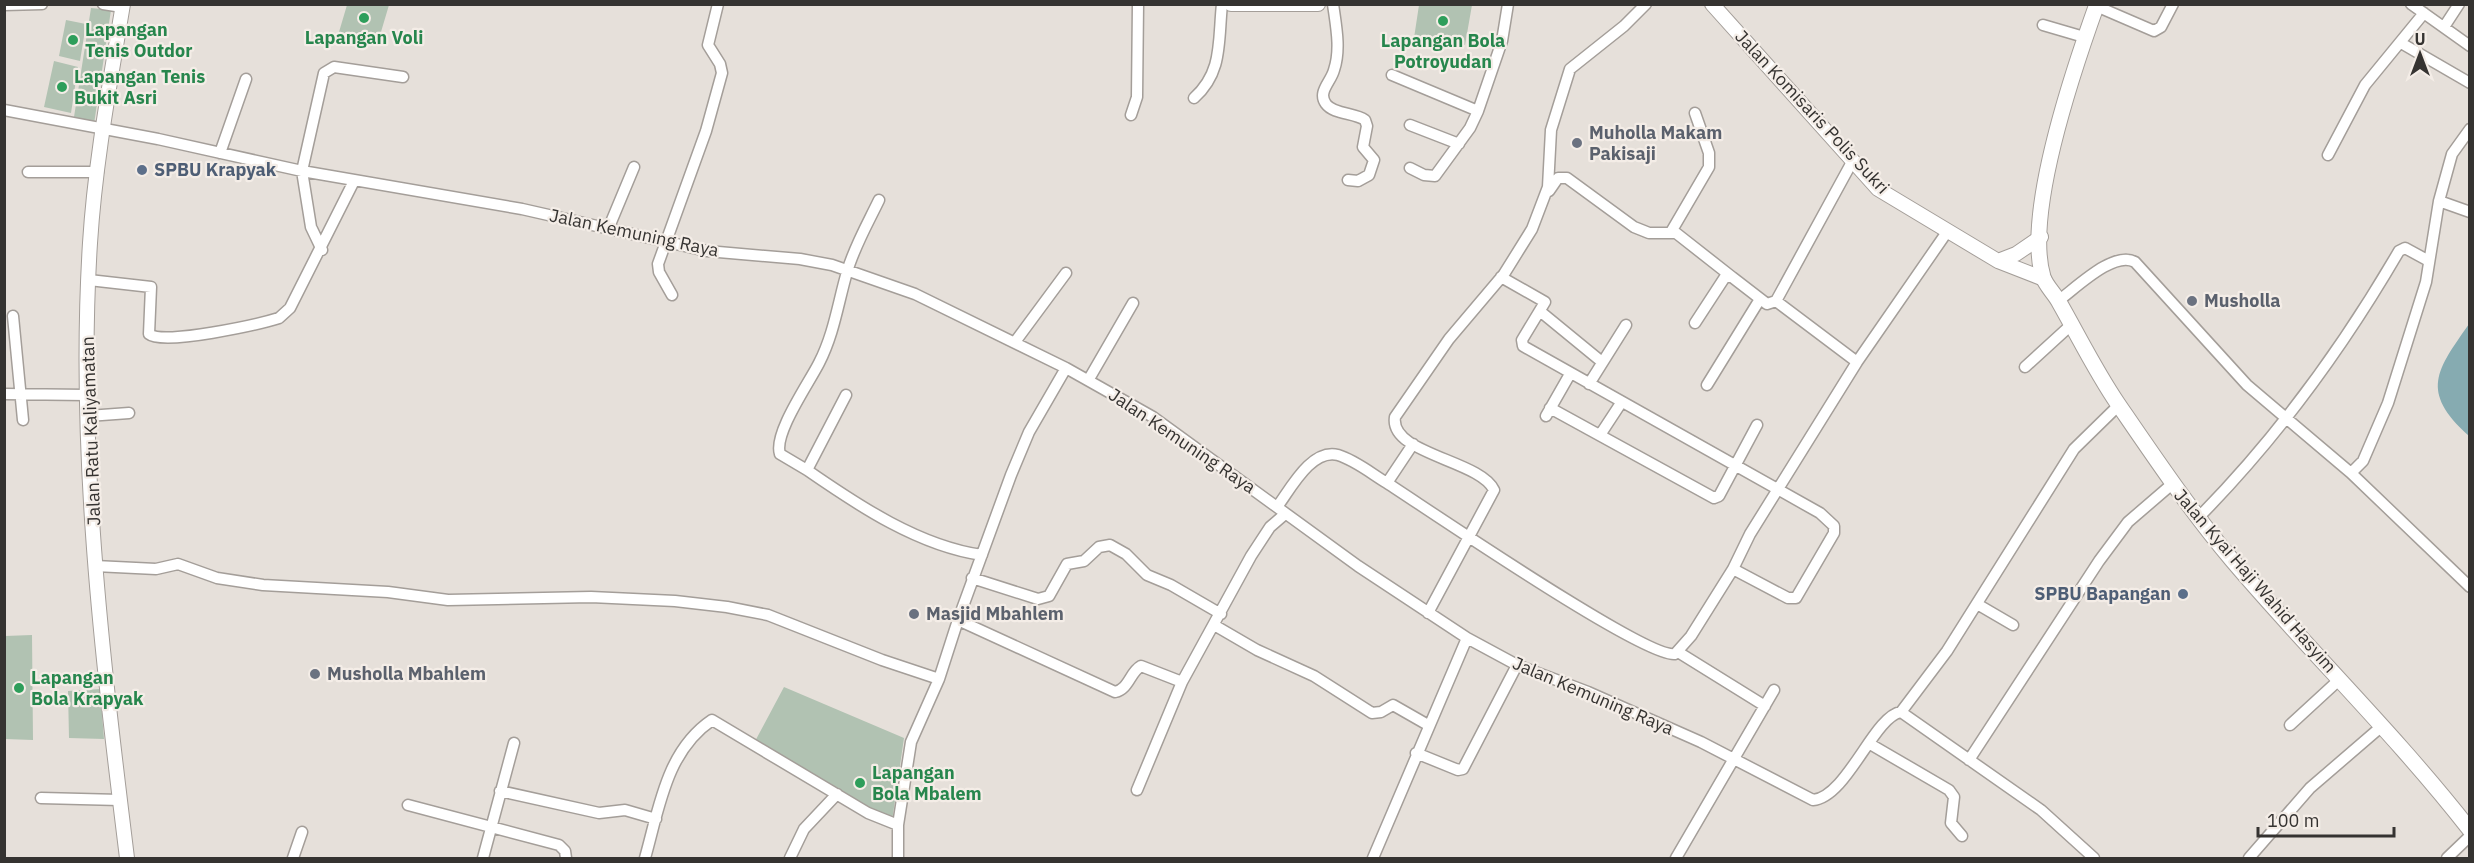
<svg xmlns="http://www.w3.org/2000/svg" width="2474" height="863" viewBox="0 0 2474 863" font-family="'IBM Plex Sans',sans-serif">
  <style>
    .green { fill: #b1c2b2 }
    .water { fill: #86abb1 }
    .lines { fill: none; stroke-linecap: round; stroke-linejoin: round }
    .minor-casing { stroke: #a49e99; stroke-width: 13 }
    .major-casing { stroke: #a49e99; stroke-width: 16 }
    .highway-casing { stroke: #a49e99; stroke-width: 17 }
    .minor { stroke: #fff; stroke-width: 10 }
    .major { stroke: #fff; stroke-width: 14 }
    .highway { stroke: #fff; stroke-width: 15 }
    .leisure-dot { fill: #2e9e5b; stroke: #f4ede7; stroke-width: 2 }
    .worship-dot { fill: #6b7280; stroke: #f4ede7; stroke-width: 2 }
    .service-dot { fill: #5c6f8a; stroke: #f4ede7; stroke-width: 2 }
    .labels { text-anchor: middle; stroke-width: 4.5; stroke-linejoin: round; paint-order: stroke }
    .leisure-label { font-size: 18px; font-weight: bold; fill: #27864d; stroke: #f4ede7; text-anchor: start }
    .street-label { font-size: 18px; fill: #353331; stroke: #f4ede7 }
    .worship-label { font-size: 18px; font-weight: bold; fill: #5b616d; stroke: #f4ede7; text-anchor: start }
    .service-label { font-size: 18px; font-weight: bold; fill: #4e5e75; stroke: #f4ede7; text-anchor: start }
  </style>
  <rect width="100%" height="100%" fill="#e6e0da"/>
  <!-- green -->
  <path class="green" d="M 347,5 L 389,5 L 378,42 L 339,32 Z
    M 1419,5 L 1472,5 L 1465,45 L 1414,38 Z
    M 91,8 L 111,10 L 94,124 L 74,117 Z
    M 66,20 L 86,24 L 80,61 L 59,56 Z
    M 54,61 L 78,67 L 71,113 L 44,107 Z
    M 32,635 L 33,740 L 5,739 L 5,636 Z
    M 784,687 L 904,738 L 892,821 L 753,745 Z
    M 100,689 L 104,739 L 69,738 L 68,691 Z"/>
  <!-- water -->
  <path class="water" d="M 2469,324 L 2469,436 C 2419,391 2437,370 2469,324 Z"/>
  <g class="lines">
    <defs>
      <path id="minor" d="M 103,4 L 122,7
        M 1333,4 C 1336,26 1341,49 1334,70 C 1331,82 1317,92 1326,104 C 1333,114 1355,113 1365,120 L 1367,126 L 1363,147 L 1374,160 L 1369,175 L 1358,181 L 1348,180
        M 2411,4 L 2470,46
        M 4,5 L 42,4
        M 2096,6 L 2154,31 L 2161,27 L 2173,4
        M 2043,25 L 2084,37
        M 2444,27 L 2459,4
        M 2401,43 L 2470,83
        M 1392,75 L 1478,111
        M 1194,98 C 1223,72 1218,42 1222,4
        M 4,110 L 158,139 L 302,171 L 522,209 L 707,251 L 800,259 L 832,265 L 915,294 L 1066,368 L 1153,417 L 1358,566 L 1467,638 L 1517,665 L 1588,692 L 1701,742 L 1813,800 C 1847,797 1874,716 1901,712 L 2041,810 L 2094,858
        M 1131,115 L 1137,97 L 1138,4
        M 1410,125 L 1459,144
        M 220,153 L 246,79
        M 2328,155 L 2365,85 L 2424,13
        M 1410,168 L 1424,175 L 1435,176 L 1470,128 L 1478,111 L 1502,41 L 1508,4
        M 28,172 L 98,172
        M 1549,191 L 1558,178 L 1567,178 L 1634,227 L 1649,233 L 1676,233 L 1732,277
        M 2439,201 L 2470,212
        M 609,227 L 634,167
        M 1671,232 L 1709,167 L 1709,153 L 1695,113
        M 322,250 L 311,227 L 302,171 L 324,73 L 334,67 L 403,77
        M 1501,277 L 1545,302 L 1522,340 L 1523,346 L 1820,513 L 1834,526 L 1834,533 L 1796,598 L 1788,598 L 1733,569
        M 89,280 L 151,287 L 149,334 C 163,346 260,324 279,318 L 290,308 L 354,181
        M 672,295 L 659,272 L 658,264 L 706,131 L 722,73 L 720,64 L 708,45 L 718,4
        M 1776,301 L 1857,362
        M 2058,301 C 2076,288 2114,250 2135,262 L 2247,385 L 2351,473 L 2470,587
        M 1541,312 L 1602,362
        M 13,316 L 23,420
        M 1695,323 L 1725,277 L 1732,277 L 1767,304 L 1776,301 L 1852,162
        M 1015,342 L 1066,273
        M 2025,367 L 2071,325
        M 1089,379 L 1133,303
        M 1589,384 L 1626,325
        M 1707,385 L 1760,299
        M 4,394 L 87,395
        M 846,395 L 807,470 L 780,454 C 773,434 809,383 819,363 C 834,334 838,303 847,272 C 854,247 868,223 879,200
        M 1550,408 L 1714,498 L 1719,496 L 1757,425
        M 88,416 L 129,413
        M 1546,416 L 1570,374
        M 1600,435 L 1621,403
        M 807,470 C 859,506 919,546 982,555
        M 2351,473 L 2363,461 L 2388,403 L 2426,282 L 2439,201 L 2452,154 L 2470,129
        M 1387,483 C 1426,508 1646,659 1675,654 L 1691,636 L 1733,569 L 1750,534 L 1857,362 L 1947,232
        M 1277,507 C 1290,490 1311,448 1338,455 C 1355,460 1372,474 1387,483 L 1413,444
        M 2198,518 C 2278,437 2342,349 2399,251 L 2405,248 L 2429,261
        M 95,566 L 156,569 L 178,564 L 217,578 L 263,585 L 388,592 L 448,600 L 591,597 L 675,601 L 727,607 L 768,615 L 882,660 L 939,679
        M 972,578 L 1038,599 L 1049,596 L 1067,564 L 1084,561 L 1099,547 L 1110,545 L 1126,554 L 1147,575 L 1171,585 L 1221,614
        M 1977,604 L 2013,625
        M 1428,613 L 1494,490 C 1480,460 1389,454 1395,417 L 1449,339 L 1504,274 L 1532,229 L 1548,187 L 1551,130 L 1570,69 L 1624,26 L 1646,4
        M 958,620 L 1115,692 C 1129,689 1130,672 1141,666 L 1182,682
        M 1214,625 L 1257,650 L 1314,676 L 1372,713 L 1381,712 L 1393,705 L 1428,725
        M 1678,652 L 1765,706
        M 1901,712 L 1947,651 L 2074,449 L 2119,405
        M 2290,725 L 2340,679
        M 1870,744 L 1949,790 L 1954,797 L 1951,823 L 1962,836
        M 1416,753 L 1458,770 L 1463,769 L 1517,665
        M 1969,760 L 2099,561 L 2128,522 L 2171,485
        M 1137,790 L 1182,682 L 1251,556 L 1270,527 L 1285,514
        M 500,791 L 599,813 L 625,810 L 656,819
        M 41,798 L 120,800
        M 408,805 L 559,845 L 565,851 L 566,858
        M 293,858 L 302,832
        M 483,858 L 514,743
        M 645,858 C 659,809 666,751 712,720 L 868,813 L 898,825
        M 790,858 L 804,829 L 837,794
        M 898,858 L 898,825 L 911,742 L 939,679 L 958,620 L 1011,475 L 1029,432 L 1066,368
        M 1373,858 L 1467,638
        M 1676,858 L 1774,690
        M 2249,858 L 2310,788 L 2382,726
        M 2447,858 L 2470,836"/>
      <path id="major" d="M 123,4 C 110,83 95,163 90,243 C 77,449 102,655 127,858
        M 1231,4 L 1318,4
        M 1712,4 L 1878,189 L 1998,261 L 2044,279
        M 1998,261 L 2016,254 L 2041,237"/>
      <path id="highway" d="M 2097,4 C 2074,68 2024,213 2043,277 C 2046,286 2055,294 2059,302 C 2079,337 2096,372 2118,404 C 2155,458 2190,510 2232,560 C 2309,651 2396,735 2470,830"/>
    </defs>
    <!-- minor casing -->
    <use href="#minor" class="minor-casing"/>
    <!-- major casing -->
    <use href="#major" class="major-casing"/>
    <!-- highway casing -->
    <use href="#highway" class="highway-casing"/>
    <!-- minor -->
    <use href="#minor" class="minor"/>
    <!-- major -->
    <use href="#major" class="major"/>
    <!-- highway -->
    <use href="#highway" class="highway"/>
  </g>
  <!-- markers -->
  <g class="leisure-dot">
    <circle cx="364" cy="18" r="6"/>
    <circle cx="1443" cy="21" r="6"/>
    <circle cx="73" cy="40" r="6"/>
    <circle cx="62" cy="87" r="6"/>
    <circle cx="19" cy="688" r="6"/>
    <circle cx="860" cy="783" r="6"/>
  </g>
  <g class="worship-dot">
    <circle cx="1577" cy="143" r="6"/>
    <circle cx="2192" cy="301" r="6"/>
    <circle cx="914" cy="614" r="6"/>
    <circle cx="315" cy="674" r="6"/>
  </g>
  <g class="service-dot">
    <circle cx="142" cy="170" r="6"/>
    <circle cx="2183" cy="594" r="6"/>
  </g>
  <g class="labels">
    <!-- leisure labels -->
    <g class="leisure-label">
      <text x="85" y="36">Lapangan<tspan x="85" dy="21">Tenis Outdor</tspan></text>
      <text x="364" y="44" text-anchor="middle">Lapangan Voli</text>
      <text x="1443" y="47" text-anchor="middle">Lapangan Bola<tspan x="1443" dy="21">Potroyudan</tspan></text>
      <text x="74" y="83">Lapangan Tenis<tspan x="74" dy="21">Bukit Asri</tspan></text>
      <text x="31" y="684">Lapangan<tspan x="31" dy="21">Bola Krapyak</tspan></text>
      <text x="872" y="779">Lapangan<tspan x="872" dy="21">Bola Mbalem</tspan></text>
    </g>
    <!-- street labels -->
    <g class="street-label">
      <text transform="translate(1812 112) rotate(47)" y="6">Jalan Komisaris Polis Sukri</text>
      <text transform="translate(634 233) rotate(12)" y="6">Jalan Kemuning Raya</text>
      <text transform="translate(91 431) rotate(-92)" y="6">Jalan Ratu Kaliyamatan</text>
      <text transform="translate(1182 441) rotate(34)" y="6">Jalan Kemuning Raya</text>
      <text transform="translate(2255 581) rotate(49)" y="6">Jalan Kyai Haji Wahid Hasyim</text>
      <text transform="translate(1593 696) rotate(23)" y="6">Jalan Kemuning Raya</text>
    </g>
    <!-- worship labels -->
    <g class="worship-label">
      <text x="1589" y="139">Muholla Makam<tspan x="1589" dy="21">Pakisaji</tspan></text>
      <text x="2204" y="307">Musholla</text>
      <text x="926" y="620">Masjid Mbahlem</text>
      <text x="327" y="680">Musholla Mbahlem</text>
    </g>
    <!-- service labels -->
    <g class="service-label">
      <text x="154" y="176">SPBU Krapyak</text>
      <text x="2171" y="600" text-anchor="end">SPBU Bapangan</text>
    </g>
  </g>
  <!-- border -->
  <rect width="2474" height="863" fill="none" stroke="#353331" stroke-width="12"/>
  <!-- north arrow -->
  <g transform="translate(2420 54)" stroke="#f4ede7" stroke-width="4.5" paint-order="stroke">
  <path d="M0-4.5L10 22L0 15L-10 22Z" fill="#353331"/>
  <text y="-9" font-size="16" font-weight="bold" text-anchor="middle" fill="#353331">U</text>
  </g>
  <!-- scale -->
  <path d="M2258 827v9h136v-9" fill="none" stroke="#353331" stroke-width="3"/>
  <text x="2267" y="827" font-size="18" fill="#353331" stroke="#f4ede7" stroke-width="4.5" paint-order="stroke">100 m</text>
</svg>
